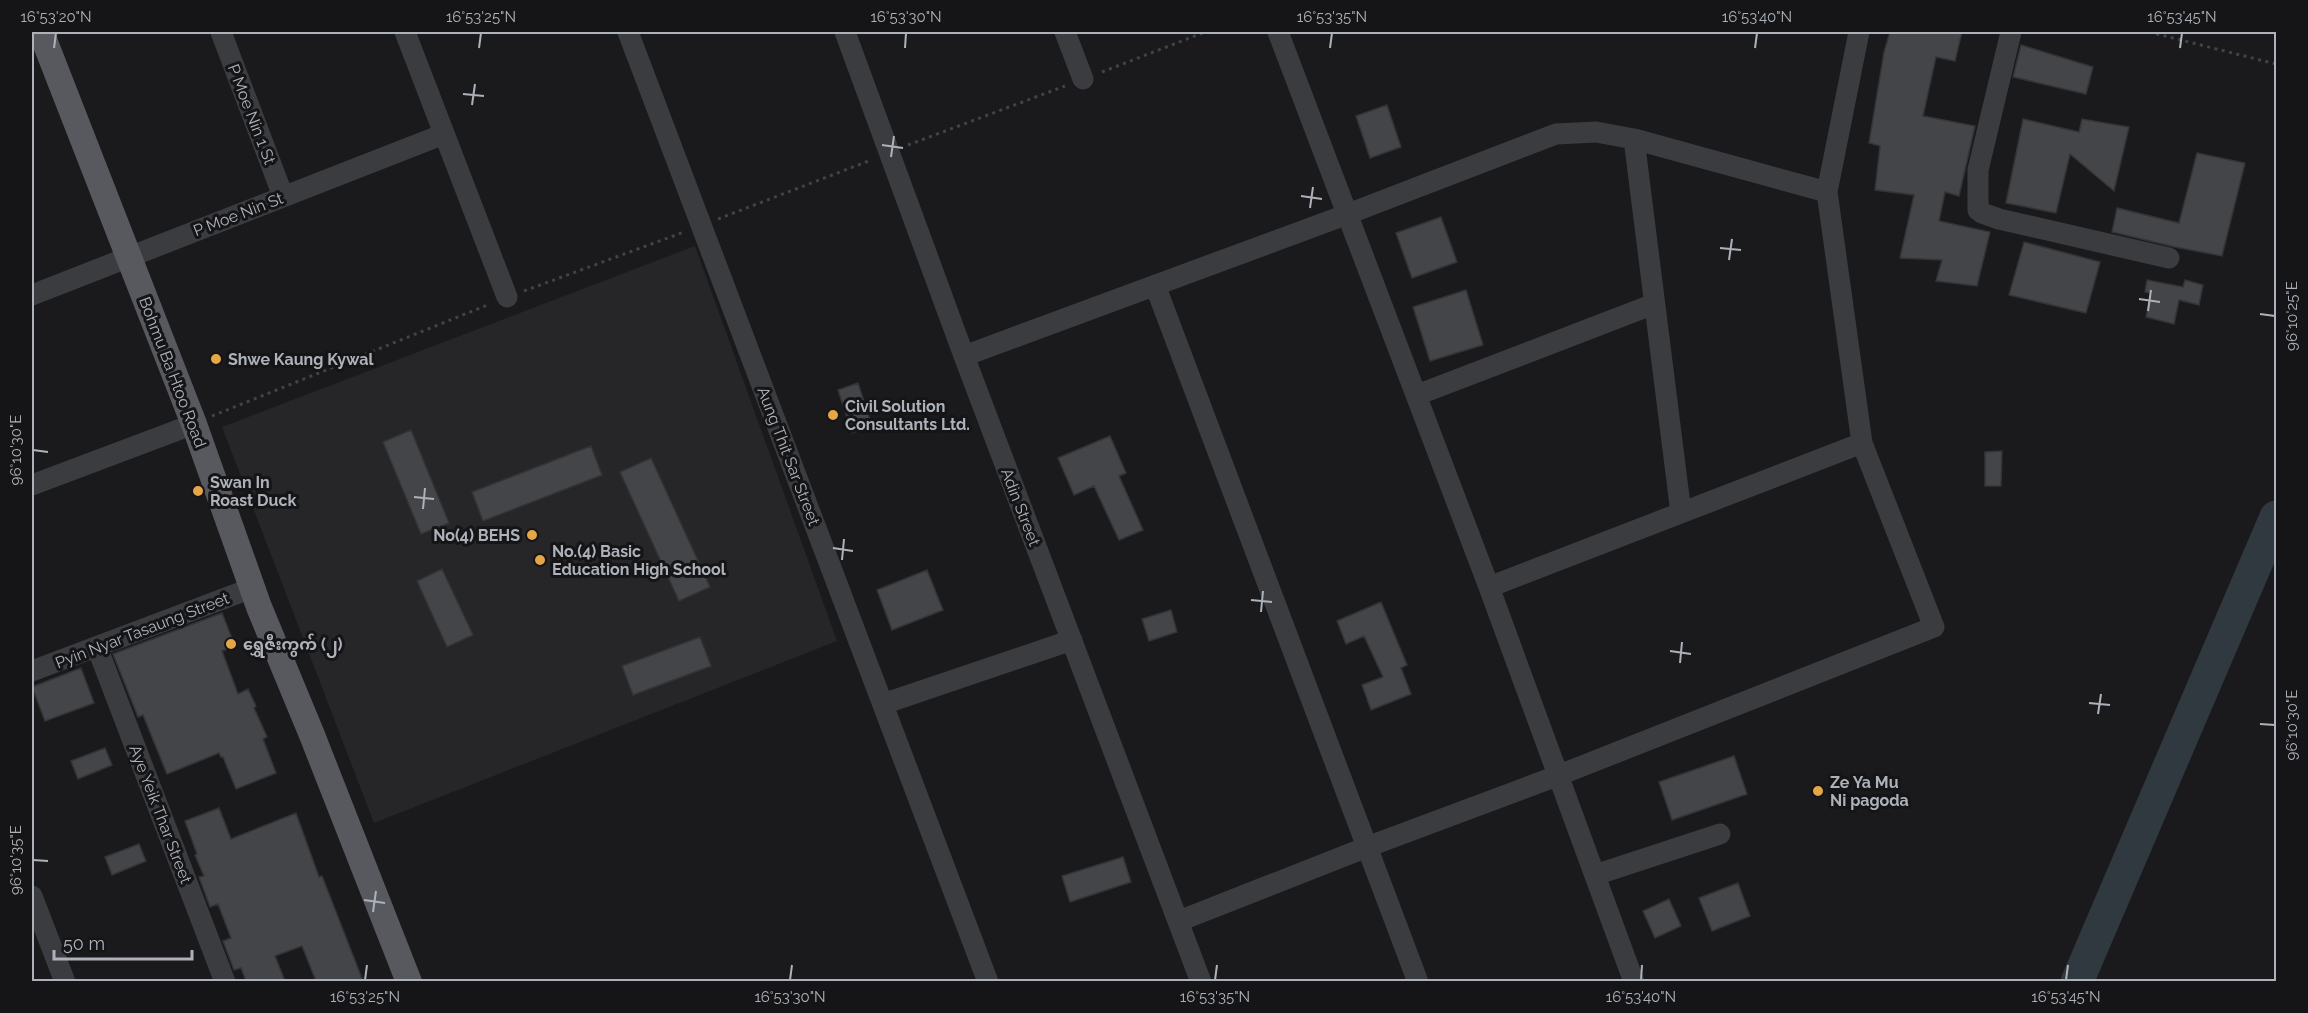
<svg xmlns="http://www.w3.org/2000/svg" width="2308" height="1013" viewBox="0 0 2308 1013" font-family="Raleway,'Noto Sans Myanmar',sans-serif">
  <style>
    .built { fill: #262628 }
    .lines { fill: none; stroke-linecap: round; stroke-linejoin: round }
    .river { stroke: #30393f; stroke-width: 33 }
    .building { fill: #444548; stroke: #343437; stroke-width: 1.5 }
    .path { stroke: #414347; stroke-width: 3; stroke-dasharray: 3 4.5; stroke-linecap: butt }
    .minor { stroke: #3b3c40; stroke-width: 21 }
    .major { stroke: #57595f; stroke-width: 26 }
    .ticks { fill: none; stroke: #adb2ba; stroke-width: 2 }
    .poi-dot { fill: #e5a648; stroke: #151517; stroke-width: 2 }
    .labels { text-anchor: middle; stroke-width: 6; stroke-linejoin: round; paint-order: stroke }
    .street-label { font-size: 16px; fill: #adb2ba; stroke: #151517 }
    .poi-label { font-size: 16px; font-weight: bold; fill: #adb2ba; stroke: #151517; text-anchor: start }
    .neatline { fill: none; stroke: #adb2ba; stroke-width: 2 }
    .ticks-label { font-size: 15px; text-anchor: middle; fill: #adb2ba }
  </style>
  <rect width="100%" height="100%" fill="#1a1a1c"/>
  <!-- built -->
  <path class="built" d="M 695,246 L 837,641 L 374,823 L 222,427 Z"/>
  <g class="lines">
    <!-- river -->
    <path class="river" d="M 2077,982 L 2276,517"/>
  </g>
  <!-- building -->
  <path class="building" d="M 1890,32 L 1962,32 L 1955,61 L 1936,57 L 1923,116 L 1975,126 L 1959,196 L 1945,192 L 1939,221 L 1990,232 L 1977,286 L 1936,281 L 1942,260 L 1900,258 L 1914,195 L 1875,190 L 1880,146 L 1869,143 L 1884,52 Z
    M 2021,45 L 2093,67 L 2086,94 L 2013,77 Z
    M 1387,105 L 1401,147 L 1370,158 L 1356,116 Z
    M 2023,119 L 2079,132 L 2082,119 L 2129,127 L 2114,191 L 2070,154 L 2056,213 L 2006,203 Z
    M 2197,153 L 2245,163 L 2222,256 L 2175,247 L 2112,232 L 2117,208 L 2179,223 Z
    M 1441,217 L 1457,262 L 1412,278 L 1396,233 Z
    M 2024,242 L 2100,262 L 2086,313 L 2009,295 Z
    M 2147,280 L 2183,287 L 2185,280 L 2203,285 L 2199,305 L 2179,300 L 2174,324 L 2146,317 L 2151,293 L 2145,292 Z
    M 1466,290 L 1483,345 L 1430,361 L 1413,307 Z
    M 858,383 L 872,426 L 852,433 L 838,390 Z
    M 411,430 L 449,523 L 421,534 L 383,442 Z
    M 1110,436 L 1126,473 L 1119,476 L 1143,530 L 1119,540 L 1094,486 L 1074,495 L 1058,458 Z
    M 591,446 L 602,475 L 483,521 L 472,492 Z
    M 2002,451 L 2001,486 L 1985,486 L 1985,452 Z
    M 651,458 L 710,587 L 679,601 L 620,472 Z
    M 442,569 L 473,635 L 447,647 L 417,581 Z
    M 927,570 L 943,610 L 892,630 L 877,590 Z
    M 1381,602 L 1407,665 L 1401,668 L 1411,694 L 1371,710 L 1362,685 L 1383,677 L 1364,636 L 1346,644 L 1337,621 Z
    M 1171,610 L 1177,632 L 1149,641 L 1142,619 Z
    M 222,613 L 235,646 L 222,651 L 238,694 L 248,689 L 256,706 L 254,708 L 267,737 L 263,739 L 276,773 L 236,789 L 223,757 L 221,757 L 219,753 L 167,774 L 143,715 L 138,717 L 113,654 Z
    M 700,637 L 711,666 L 633,695 L 622,666 Z
    M 81,668 L 94,703 L 45,721 L 32,687 Z
    M 105,748 L 112,765 L 78,779 L 71,761 Z
    M 1734,756 L 1747,794 L 1672,820 L 1659,782 Z
    M 219,808 L 231,839 L 296,813 L 319,877 L 322,876 L 363,981 L 316,981 L 302,946 L 275,956 L 285,981 L 246,981 L 241,968 L 234,970 L 223,941 L 231,938 L 218,904 L 210,907 L 199,877 L 204,876 L 195,855 L 197,854 L 185,821 Z
    M 139,844 L 146,861 L 112,875 L 105,857 Z
    M 1123,857 L 1131,882 L 1070,902 L 1062,876 Z
    M 1738,883 L 1750,916 L 1712,931 L 1699,898 Z
    M 1669,899 L 1681,926 L 1655,938 L 1643,911 Z"/>
  <g class="lines">
    <!-- path -->
    <path class="path" d="M 2149,32 L 2276,64
      M 1102,72 L 1205,32
      M 908,145 L 1065,86
      M 718,219 L 871,160
      M 524,291 L 684,232
      M 212,416 L 490,304"/>
    <!-- minor -->
    <path class="minor" d="M 221,32 L 283,196
      M 405,32 L 507,297
      M 628,32 L 988,982
      M 845,32 L 964,356 L 1201,982
      M 1065,32 L 1083,79
      M 1278,32 L 1489,587 L 1634,982
      M 2011,32 L 1978,170 L 1978,210 L 1982,213 L 1999,219 L 2169,258
      M 1634,139 L 1681,513
      M 1155,285 L 1418,982
      M 32,295 L 444,134
      M 964,356 L 1348,214 L 1556,134 L 1596,132 L 1634,139 L 1827,192
      M 1417,395 L 1654,304
      M 32,485 L 194,424
      M 1489,587 L 1862,443
      M 97,647 L 225,982
      M 32,671 L 252,588
      M 883,704 L 1072,640
      M 1595,875 L 1720,834
      M 32,896 L 65,982
      M 1179,921 L 1367,847 L 1557,776 L 1934,627 L 1862,443 L 1827,192 L 1859,32"/>
    <!-- major -->
    <path class="major" d="M 41,32 L 194,424 L 259,607 L 312,735 L 409,982"/>
  </g>
  <!-- ticks -->
  <path class="ticks" d="M 54,48 L 56,33M 479,48 L 481,33M 905,48 L 906,33M 1330,48 L 1332,33M 1755,48 L 1757,33M 2180,48 L 2182,33M 463,94 L 484,96M 472,105 L 475,84M 882,145 L 903,148M 891,157 L 894,136M 1301,196 L 1322,199M 1310,208 L 1313,187M 1720,248 L 1741,250M 1729,260 L 1732,239M 2139,299 L 2160,302M 2148,311 L 2151,290M 2260,314 L 2275,316M 33,450 L 48,452M 414,497 L 434,499M 423,509 L 425,488M 833,548 L 853,551M 842,560 L 844,539M 1251,600 L 1272,602M 1261,612 L 1263,591M 1670,651 L 1691,654M 1680,663 L 1682,642M 2089,703 L 2110,705M 2098,714 L 2101,694M 2260,724 L 2275,725M 33,860 L 48,861M 364,900 L 385,903M 373,912 L 376,891M 365,980 L 367,965M 790,980 L 792,965M 1215,980 L 1217,965M 1641,980 L 1642,965M 2066,980 L 2068,965"/>
  <!-- markers -->
  <g class="poi-dot">
    <circle cx="216" cy="359" r="6"/>
    <circle cx="833" cy="415" r="6"/>
    <circle cx="198" cy="491" r="6"/>
    <circle cx="532" cy="535" r="6"/>
    <circle cx="540" cy="560" r="6"/>
    <circle cx="231" cy="644" r="6"/>
    <circle cx="1818" cy="791" r="6"/>
  </g>
  <g class="labels">
    <!-- street labels -->
    <g class="street-label">
      <text transform="translate(252 114) rotate(69)" y="6">P Moe Nin 1 St</text>
      <text transform="translate(238 214) rotate(-21)" y="6">P Moe Nin St</text>
      <text transform="translate(173 372) rotate(69)" y="6">Bohmu Ba Htoo Road</text>
      <text transform="translate(789 456) rotate(69)" y="6">Aung Thit Sar Street</text>
      <text transform="translate(1021 507) rotate(69)" y="6">Adin Street</text>
      <text transform="translate(142 630) rotate(-21)" y="6">Pyin Nyar Tasaung Street</text>
      <text transform="translate(161 814) rotate(69)" y="6">Aye Yeik Thar Street</text>
    </g>
    <!-- poi labels -->
    <g class="poi-label">
      <text x="228" y="365">Shwe Kaung Kywal</text>
      <text x="845" y="412">Civil Solution<tspan x="845" dy="18">Consultants Ltd.</tspan></text>
      <text x="210" y="488">Swan In<tspan x="210" dy="18">Roast Duck</tspan></text>
      <text x="520" y="541" text-anchor="end">No(4) BEHS</text>
      <text x="552" y="557">No.(4) Basic<tspan x="552" dy="18">Education High School</tspan></text>
      <text x="243" y="650">ရွှေဇီးကွက် (၂)</text>
      <text x="1830" y="788">Ze Ya Mu<tspan x="1830" dy="18">Ni pagoda</tspan></text>
    </g>
  </g>
  <!-- border -->
  <rect width="2308" height="1013" fill="none" stroke="#151517" stroke-width="66"/>
  <!-- scale -->
  <path d="M54 950v9h138v-9" fill="none" stroke="#adb2ba" stroke-width="3"/>
  <text x="63" y="950" font-size="18" fill="#adb2ba" stroke="#151517" stroke-width="4.5" paint-order="stroke">50 m</text>
  <rect x="33" y="33" width="2242" height="947" class="neatline"/>
  <g class="ticks-label">
    <text x="56" y="22">16°53'20"N</text>
    <text x="481" y="22">16°53'25"N</text>
    <text x="906" y="22">16°53'30"N</text>
    <text x="1332" y="22">16°53'35"N</text>
    <text x="1757" y="22">16°53'40"N</text>
    <text x="2182" y="22">16°53'45"N</text>
    <text transform="translate(2292 316) rotate(-90)" y="5">96°10'25"E</text>
    <text transform="translate(16 450) rotate(-90)" y="5">96°10'30"E</text>
    <text transform="translate(2292 725) rotate(-90)" y="5">96°10'30"E</text>
    <text transform="translate(16 860) rotate(-90)" y="5">96°10'35"E</text>
    <text x="365" y="1002">16°53'25"N</text>
    <text x="790" y="1002">16°53'30"N</text>
    <text x="1215" y="1002">16°53'35"N</text>
    <text x="1641" y="1002">16°53'40"N</text>
    <text x="2066" y="1002">16°53'45"N</text>
  </g>
</svg>
